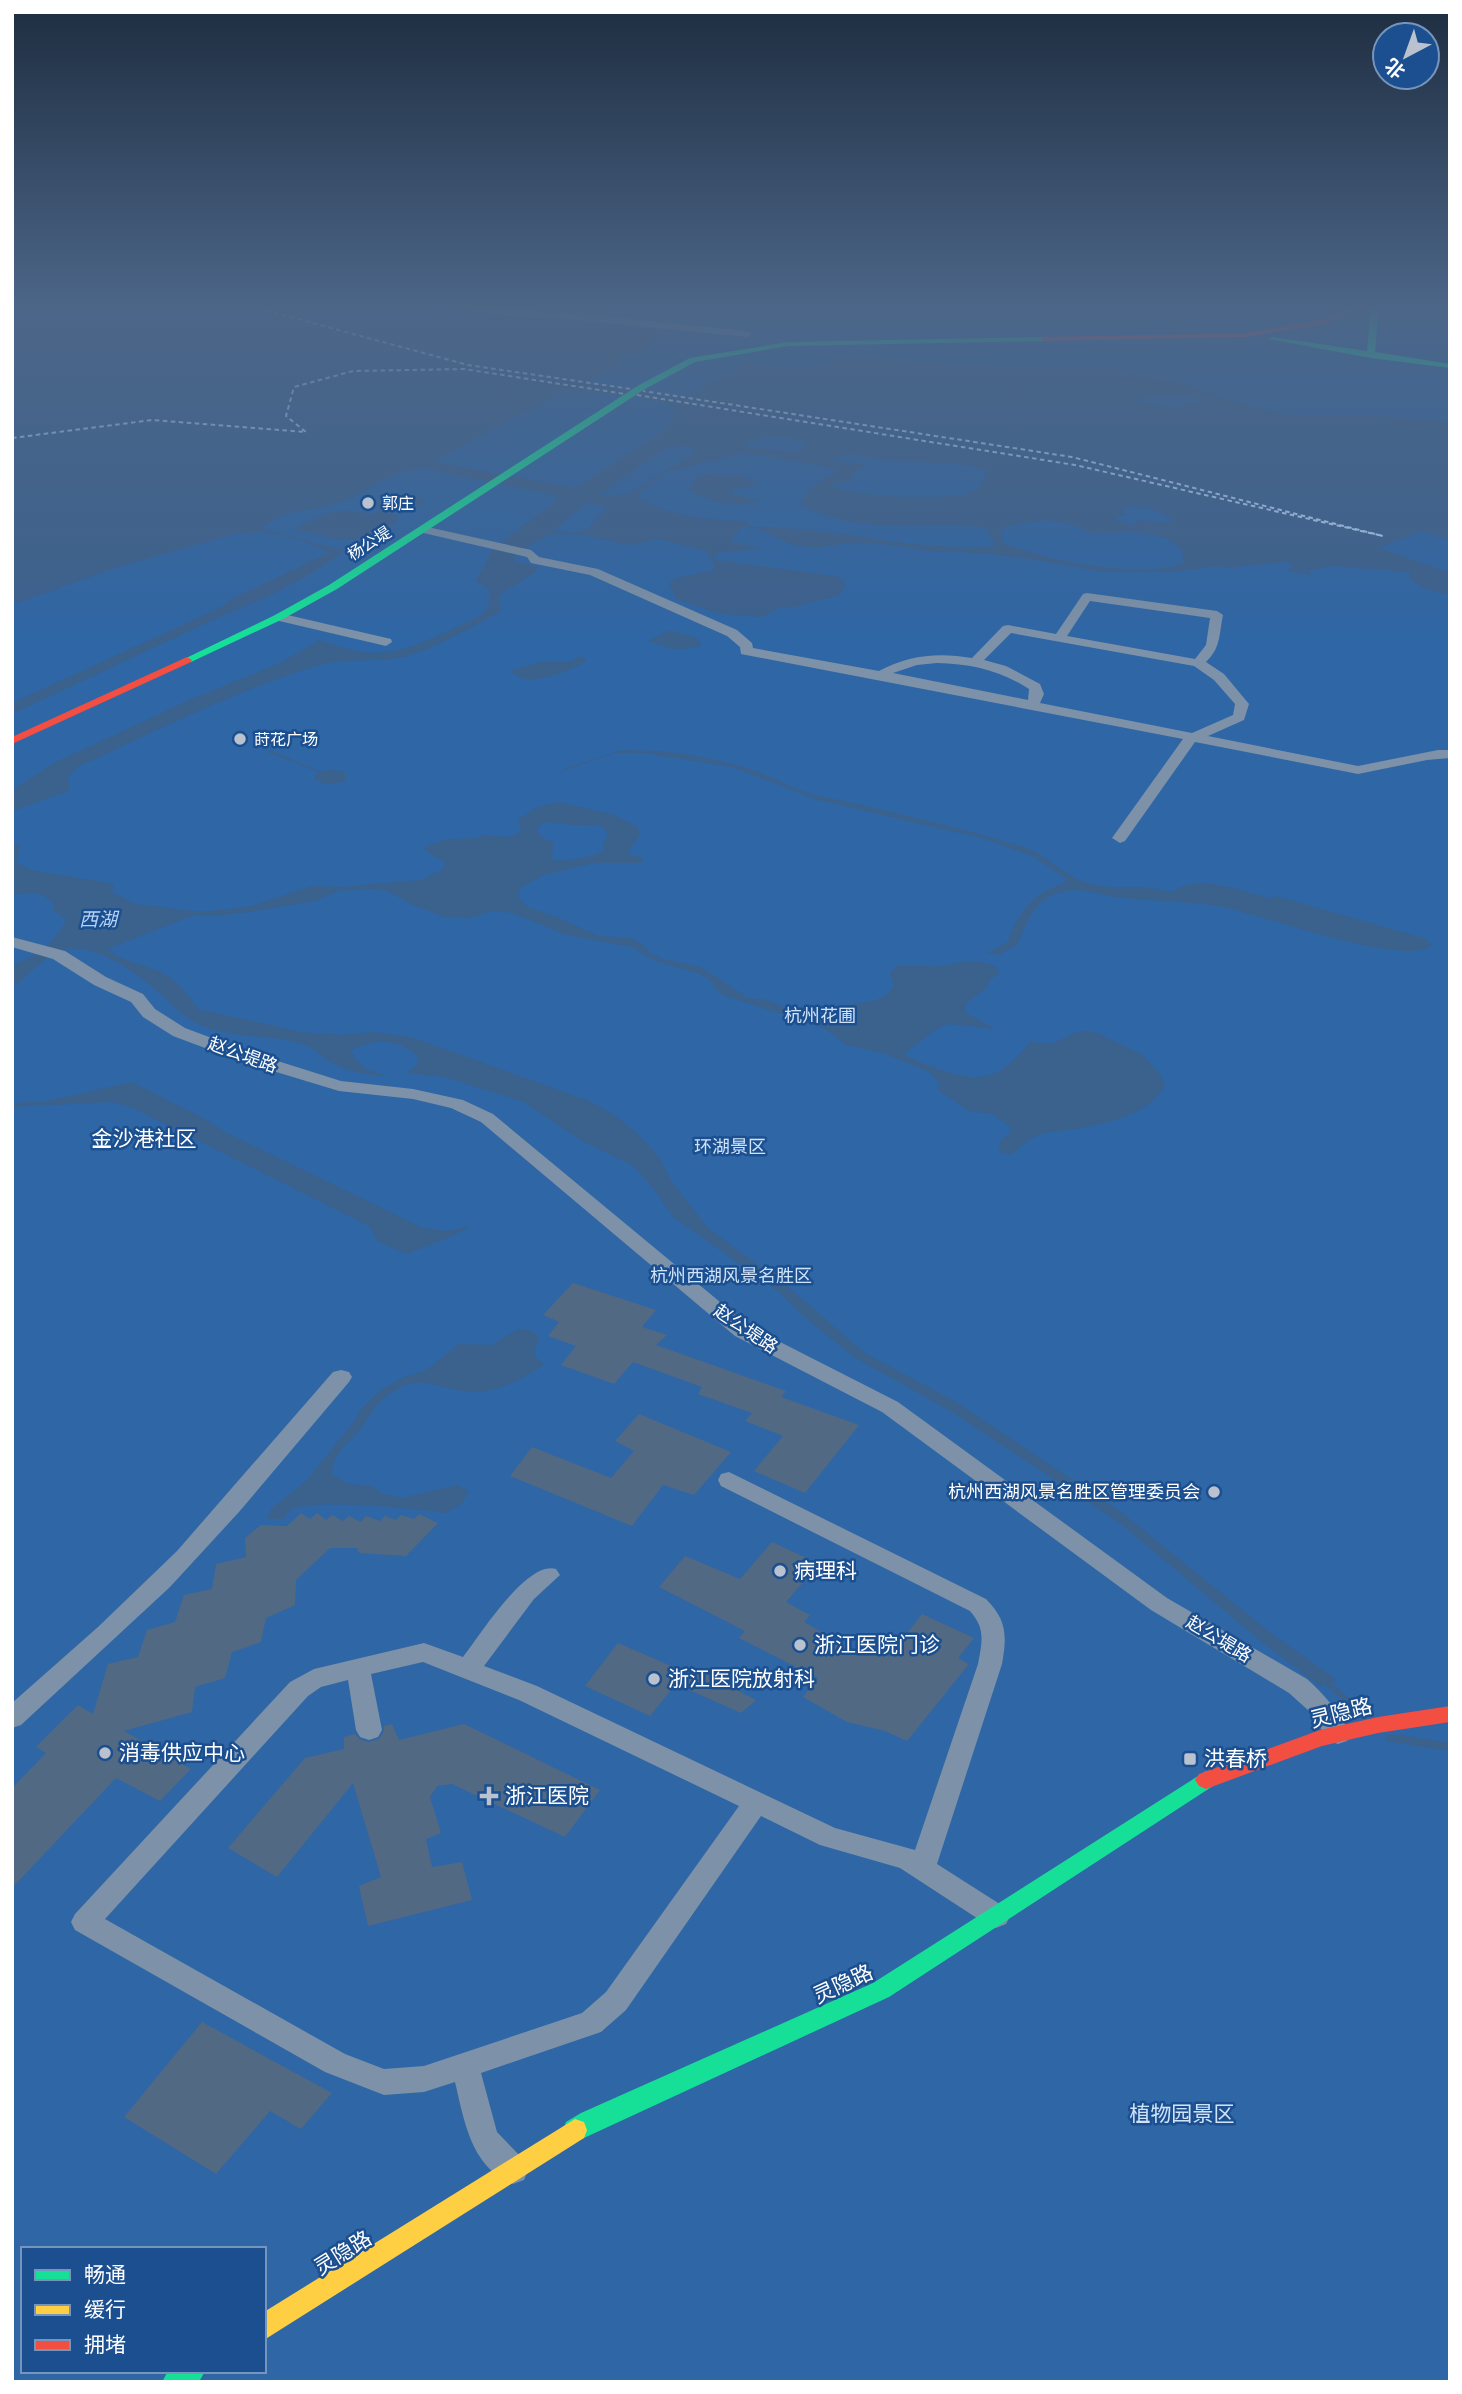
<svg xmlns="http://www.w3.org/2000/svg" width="1462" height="2394" viewBox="0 0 1462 2394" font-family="Lato,'Noto Sans SC',sans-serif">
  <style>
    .green { fill: #2f66a5; fill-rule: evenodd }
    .water { fill: #3b618d; fill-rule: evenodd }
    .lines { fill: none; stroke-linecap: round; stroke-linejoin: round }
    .stream-far1 { stroke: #3b618d; stroke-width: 6 }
    .stream { stroke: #3b618d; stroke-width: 8 }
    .ferry { stroke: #b5d3f5; stroke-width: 2; stroke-dasharray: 4.5 3.5; stroke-linecap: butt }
    .building { fill: #526984 }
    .street { fill: #7d92a8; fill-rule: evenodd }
    .fast { fill: #16e098; fill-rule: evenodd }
    .slow { fill: #ffcf43; fill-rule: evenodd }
    .jam { fill: #f24e42; fill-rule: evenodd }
    .poi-dot { fill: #b9c2ce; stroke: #1b4f8f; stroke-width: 2.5 }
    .labels { text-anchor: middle; stroke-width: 5; stroke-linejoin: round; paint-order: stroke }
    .far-poi-label { font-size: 16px; fill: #fff; stroke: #1b4f8f; text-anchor: start }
    .far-street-label { font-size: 16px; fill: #fff; stroke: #1b4f8f }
    .park-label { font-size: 18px; fill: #cfe3fa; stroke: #1b4f8f }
    .street-label { font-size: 18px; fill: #fff; stroke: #1b4f8f }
    .poi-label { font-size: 18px; fill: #fff; stroke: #1b4f8f; text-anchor: end }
    .water-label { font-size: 19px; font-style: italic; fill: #b5d3f5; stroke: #1b4f8f }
    .quarter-label { font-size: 21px; fill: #fff; stroke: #1b4f8f }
    .near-poi-label { font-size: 21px; fill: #fff; stroke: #1b4f8f; text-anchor: start }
    .near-street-label { font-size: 21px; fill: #fff; stroke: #1b4f8f }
    .near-park-label { font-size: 21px; fill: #cfe3fa; stroke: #1b4f8f }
  </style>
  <rect width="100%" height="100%" fill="#365274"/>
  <!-- green -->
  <path class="green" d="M 12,304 L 1450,304 L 1450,2382 L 12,2382 ZM 23,2249 L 264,2249 L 264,2371 L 23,2371 Z"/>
  <!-- water -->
  <path class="water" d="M 12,304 L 414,304 C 450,317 496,322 534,317 L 667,330 L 641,350 L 621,356 L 621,362 L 586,383 L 689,397 L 746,363 L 804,370 L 847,357 L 977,366 L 1108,368 L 1169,380 L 1260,410 L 1288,415 L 1368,415 L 1450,422 L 1450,539 L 1420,531 L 1379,548 L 1450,573 L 1450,595 L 1425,589 L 1411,580 L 1409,572 L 1333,566 L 1308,570 L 1312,575 L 1288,571 L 1293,564 L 1285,562 L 1225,568 L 1217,566 L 1172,572 L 1104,572 L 1019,557 L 951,551 L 940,552 C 911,549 878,541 849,543 C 832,545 819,549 801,546 C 776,543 771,527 741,527 L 731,541 L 763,549 L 720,552 L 715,555 L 716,560 L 834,576 L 843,579 L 845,586 L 839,595 L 795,607 L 781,608 L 761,617 L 720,614 L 676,599 L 669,584 L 676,578 L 714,570 L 714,564 L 707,551 L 659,539 L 629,545 L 586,535 L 550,534 L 515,554 L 514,561 L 538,567 L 536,572 L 499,595 L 501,611 C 480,624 427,652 404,657 C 374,663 344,657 314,667 C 232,692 156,731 78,767 L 68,777 L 69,791 L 15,810 L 12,815 L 12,790 L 54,763 L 187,701 L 280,663 L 319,640 C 333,644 347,650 362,652 C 403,658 445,631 482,615 L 489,605 L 490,590 L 476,581 L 493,549 L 557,500 L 555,495 L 423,468 C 390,469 367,493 337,503 C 304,513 291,506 261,528 L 344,551 C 309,578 266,599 224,615 L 12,714 L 12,703 L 221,607 L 232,599 L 330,552 L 300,540 L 265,532 L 237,533 L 115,568 L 12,605 ZM 562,391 C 599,393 641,392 675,407 L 674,419 L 664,431 L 576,488 L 433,462 ZM 1166,394 L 1202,398 L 1205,401 L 1176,409 L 1136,402 L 1146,397 ZM 765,438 L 790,438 L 805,443 L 804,450 L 797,452 L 745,447 L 749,442 ZM 684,446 L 694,448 L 694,453 C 691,456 631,493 627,494 C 618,496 608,495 599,495 L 660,452 L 669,447 ZM 739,454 L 762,455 L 835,469 L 834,473 L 811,488 L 800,504 C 854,535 921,523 980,527 L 990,530 L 990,537 L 995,542 L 993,547 C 912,551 835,528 756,527 L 747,525 L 747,521 C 715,521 661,516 636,495 L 666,472 ZM 854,454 L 878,459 L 968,465 L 985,470 L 987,475 C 982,483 978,491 968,494 C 946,500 854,497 833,487 L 834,484 L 850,481 L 857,469 L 869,465 L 834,461 L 834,457 ZM 586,503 L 604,506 L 605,510 L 586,531 L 571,533 L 554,530 ZM 1131,506 C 1145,506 1161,510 1171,520 L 1170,523 L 1136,520 L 1138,523 L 1132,525 L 1115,520 L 1119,516 L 1127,516 L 1123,512 L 1124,508 ZM 1045,520 L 1070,524 L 1095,534 L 1131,531 L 1164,537 L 1181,548 L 1185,562 C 1148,581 1041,560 1004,543 L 1000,536 L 1005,527 Z
    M 707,474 L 740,476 L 757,482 L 758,485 L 734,488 L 728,492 L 760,501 C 743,510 705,501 689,490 L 697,476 Z
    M 408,494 L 426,501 L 411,509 L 388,509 L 385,512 L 399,517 L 397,520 C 362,548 340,540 299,530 L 297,527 C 331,511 336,507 374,515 L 384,507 L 373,505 L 388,497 Z
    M 673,631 L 699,639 L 701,646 L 676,650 L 648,641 L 665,632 Z
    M 582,656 L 586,661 C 575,670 539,682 525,679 C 520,678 515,674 510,671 L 543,661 L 567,662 Z
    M 270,750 L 321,772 L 330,769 L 345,772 L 345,782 L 325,784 L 314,779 L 318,772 L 267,752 Z
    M 622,750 C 662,750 705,755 743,767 C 768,774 792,789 817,795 C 887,811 956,826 1024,847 C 1048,855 1064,876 1088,883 C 1116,891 1144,884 1172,892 C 1200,873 1242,891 1271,899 L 1276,896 L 1426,939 L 1432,945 C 1407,969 1260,914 1222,907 C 1188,901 1154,901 1121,898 C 1096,895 1077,884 1053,895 C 1031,905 1027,925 1017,945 L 999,955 L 987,953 L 1010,941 L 1009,936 C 1025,906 1031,895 1064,883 L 1067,879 L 1032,856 L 985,839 L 818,800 L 732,767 L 644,753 L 615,753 L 558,773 L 570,767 Z
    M 558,802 L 611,814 L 637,826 L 640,835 L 629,850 L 631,855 L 644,858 L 641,863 L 594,863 L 544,875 L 520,888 L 518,896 L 527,907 L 557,917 L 598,936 L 631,938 L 645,946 L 650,953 L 663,959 L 701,967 L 748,998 L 768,1000 L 804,1017 L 826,1019 L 841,1015 L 846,1005 C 864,1001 884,1004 894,986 L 890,974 L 897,965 C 910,965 923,967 936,966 C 964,965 968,955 997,967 L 999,974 L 989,980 L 987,988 L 965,1004 L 966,1013 L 996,1029 L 950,1024 L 938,1028 L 904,1054 C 916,1062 927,1064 939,1069 C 983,1085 1001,1078 1030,1042 L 1051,1044 L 1079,1031 L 1095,1032 L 1143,1055 L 1161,1076 L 1165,1086 C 1143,1119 1106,1123 1069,1130 C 1060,1131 1051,1131 1042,1134 C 1030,1138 1021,1147 1011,1155 L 999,1152 L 999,1142 L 1010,1133 L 1011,1127 L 992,1114 L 969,1111 L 938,1090 L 939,1083 L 929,1072 L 883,1053 L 846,1045 L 824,1028 L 726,996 L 718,992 L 710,980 L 700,974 L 655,961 L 632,947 L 566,935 L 512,913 L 495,910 L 471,918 L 445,917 L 408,903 L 388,891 L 373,889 L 338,891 L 315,901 L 255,911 L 216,916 L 194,915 L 108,949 C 124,963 145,964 163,973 C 179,982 188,994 198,1009 L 301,1032 L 340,1035 L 374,1032 L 414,1038 L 589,1101 L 614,1115 L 639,1135 L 660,1158 L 671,1181 L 708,1228 L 787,1286 L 865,1353 L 958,1403 L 1125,1515 L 1267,1630 L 1337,1680 L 1320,1686 L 1263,1643 L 1121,1524 L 950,1411 L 854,1357 L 809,1321 L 780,1293 L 673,1217 L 654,1189 L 632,1165 L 580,1140 L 524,1102 L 444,1077 L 405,1073 L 417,1066 L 418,1058 C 401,1037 374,1039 351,1050 C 358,1068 371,1071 388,1076 C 365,1075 347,1072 327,1060 C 320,1055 313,1048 305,1045 C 271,1034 232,1039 200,1025 C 180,1016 167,998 150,985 C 130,969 95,945 69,949 C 47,952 29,976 12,988 L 12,964 C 34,959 59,940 66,919 L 54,911 L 52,902 L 40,893 L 12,894 L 12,843 L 20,846 L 17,863 L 31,870 L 114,884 L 112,892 L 136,904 L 201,912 L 252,906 L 312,886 L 342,887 L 421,880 L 442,870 L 446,863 L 424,850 L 426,846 L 447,839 L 477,838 L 480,835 L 510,837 L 521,832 L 518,820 L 535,808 ZM 552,822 C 569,827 586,823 603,827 L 608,834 L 603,843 L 605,849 C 598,857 562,862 552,860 L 553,842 L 542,838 L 537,829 L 542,823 Z
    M 132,1082 L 209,1121 L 225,1132 L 423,1228 L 447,1231 L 470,1226 L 453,1236 L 406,1254 L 377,1241 L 369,1226 L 137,1110 L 113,1102 L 12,1107 L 12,1103 L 47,1101 Z
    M 518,1329 L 529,1330 L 539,1336 L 534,1355 L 544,1365 C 521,1380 492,1396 463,1391 C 430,1386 418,1372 387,1396 C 374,1405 369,1418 360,1430 C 347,1445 333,1452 332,1474 L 348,1484 L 371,1486 L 384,1494 L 402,1498 L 457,1485 L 469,1491 L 461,1504 L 446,1513 C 420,1509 311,1498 291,1510 C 288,1512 286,1516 284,1519 L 267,1519 L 272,1508 L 305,1482 L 353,1423 L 361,1409 L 381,1390 L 404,1377 L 425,1371 L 459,1344 L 492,1345 Z"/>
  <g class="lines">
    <!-- stream-far1 -->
    <path class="stream-far1" d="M 1324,1680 L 1358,1710
      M 1389,1738 L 1409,1741"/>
    <!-- stream -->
    <path class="stream" d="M 1397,1739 L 1450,1747"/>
    <!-- ferry -->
    <path class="ferry" d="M 261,304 L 272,312 L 468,365 L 631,389
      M 637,395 L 1075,465 L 1383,536 L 1072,457 L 643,391
      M 12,438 L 152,420 L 306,432 L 286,416 L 294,387 L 353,371 L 464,369 L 625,394"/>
  </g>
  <!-- building -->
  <path class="building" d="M 573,1283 L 656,1310 L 642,1327 L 667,1335 L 656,1345 L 786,1391 L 781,1397 L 859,1425 L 805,1493 L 754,1471 L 783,1436 L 745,1421 L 752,1413 L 698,1394 L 702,1387 L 633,1362 L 614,1384 L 561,1365 L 576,1346 L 548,1336 L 559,1322 L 543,1315 Z
    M 639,1414 L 731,1452 L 694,1495 L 663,1485 L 632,1526 L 510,1476 L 532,1447 L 611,1478 L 634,1451 L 615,1441 Z
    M 301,1513 L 310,1519 L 317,1513 L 326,1520 L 332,1515 L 343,1521 L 349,1516 L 361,1522 L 366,1516 L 380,1521 L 385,1516 L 396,1520 L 401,1515 L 414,1519 L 419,1514 L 438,1523 L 406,1556 L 359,1553 L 357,1548 L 330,1548 L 296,1580 L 295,1605 L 266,1618 L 261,1642 L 232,1652 L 225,1678 L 195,1687 L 192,1712 L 124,1731 L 191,1769 L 160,1801 L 116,1778 L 12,1888 L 12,1788 L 46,1753 L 36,1747 L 78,1705 L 93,1714 L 108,1664 L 138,1657 L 147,1630 L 175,1622 L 184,1595 L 212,1589 L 216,1564 L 246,1557 L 245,1538 L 261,1525 L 287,1526 Z
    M 772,1542 L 819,1564 L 786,1602 L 810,1615 L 804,1622 L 853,1650 L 861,1641 L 889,1657 L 922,1614 L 974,1638 L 958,1658 L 969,1664 L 907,1741 L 885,1731 L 847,1722 L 803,1697 L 818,1678 L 739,1638 L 745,1631 L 659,1587 L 685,1556 L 740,1579 Z
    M 618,1643 L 692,1675 L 696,1669 L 756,1700 L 741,1713 L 676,1684 L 650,1716 L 585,1686 Z
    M 392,1724 L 399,1740 L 464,1724 L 600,1790 L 565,1837 L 452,1784 L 437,1786 L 430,1797 L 441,1833 L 426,1839 L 432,1867 L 462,1862 L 472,1900 L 368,1926 L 359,1886 L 381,1877 L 353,1783 L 277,1877 L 228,1848 L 305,1758 L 344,1749 L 344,1737 L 355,1734 L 359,1739 L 368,1742 L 379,1739 L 384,1731 L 384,1726 Z
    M 202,2022 L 332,2093 L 301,2129 L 270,2111 L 216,2174 L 124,2117 Z"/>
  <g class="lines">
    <!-- street -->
    <path class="street" d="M 431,304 L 580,314 L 747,331 L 752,334 L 747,337 L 580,320 L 497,315 Z
      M 423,526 L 531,550 L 539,557 L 598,569 L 737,630 L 752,643 L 753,648 L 879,671 C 908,655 939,652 972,658 L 1003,626 L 1008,625 L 1056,634 L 1083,594 L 1087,593 L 1217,611 L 1223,615 C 1219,634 1221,648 1206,662 L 1224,674 L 1249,704 L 1244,720 L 1208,736 L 1358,766 L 1438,750 L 1450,750 L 1450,758 L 1427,760 L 1358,774 L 1195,742 L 1125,841 L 1120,843 L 1112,838 L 1183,739 L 741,654 L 740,647 L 727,636 L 590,575 L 531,563 L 527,557 L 419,532 L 417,530 ZM 1090,601 L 1210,618 L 1206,645 L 1195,659 L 1067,636 ZM 1011,633 L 1194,666 L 1214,680 L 1235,704 L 1233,715 L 1192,733 L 1040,703 L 1044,694 L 1040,684 L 1006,666 L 984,660 ZM 937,663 C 971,664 1000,670 1029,689 L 1028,700 L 893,673 L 917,665 Z
      M 279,613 L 391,639 L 392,642 L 386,646 L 275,620 L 273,617 Z
      M 12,937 L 65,951 L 106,977 L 143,994 L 155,1009 L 185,1028 L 249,1052 L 341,1081 L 413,1089 L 463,1100 L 493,1114 L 749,1326 L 898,1402 L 1167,1598 L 1307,1679 C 1325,1695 1339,1712 1351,1734 L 1347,1741 L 1338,1744 L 1329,1741 L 1309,1711 L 1289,1693 L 1151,1610 L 882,1412 L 735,1336 L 481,1122 L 451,1108 L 413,1099 L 339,1091 L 237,1060 L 173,1036 L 143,1017 L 131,1002 L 94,985 L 53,959 L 12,947 Z
      M 341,1370 L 349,1372 L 352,1377 L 349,1382 L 239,1512 L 170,1587 L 21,1725 L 12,1728 L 12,1703 L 98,1627 L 177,1551 L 333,1372 Z
      M 729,1472 L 986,1599 C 1007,1620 1007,1636 1002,1664 L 937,1864 L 1006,1908 L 1010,1916 L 1006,1924 L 996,1928 L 986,1924 L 900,1868 L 820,1845 L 761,1816 L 626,2010 L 601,2032 L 481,2073 L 497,2132 L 524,2160 L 528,2170 L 524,2180 L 513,2184 C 471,2168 464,2120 455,2082 L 424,2092 L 384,2095 L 325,2072 L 75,1930 L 71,1922 L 75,1914 L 290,1682 L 314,1669 L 424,1643 L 463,1657 C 480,1635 527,1560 556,1569 L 560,1575 L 534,1599 L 484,1666 L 537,1686 L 835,1828 L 915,1850 L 978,1664 C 982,1642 986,1629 970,1611 L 721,1486 L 718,1480 L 721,1474 ZM 423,1662 L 519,1700 L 739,1806 L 606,1992 L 582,2013 L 424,2066 L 384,2069 L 345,2054 L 105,1919 L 308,1696 L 321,1687 L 348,1680 L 356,1730 L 360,1737 L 369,1740 L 378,1737 L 382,1730 L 371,1674 Z"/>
    <!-- fast -->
    <path class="fast" d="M 1371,304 L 1379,304 L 1375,352 L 1450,364 L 1450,368 L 1371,358 L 1268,339 L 1272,337 L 1367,351 Z
      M 1044,337 L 1047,341 L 788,346 L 695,362 L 645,389 L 337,589 L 283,619 L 191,662 L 182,660 L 275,615 L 329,585 L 639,385 L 690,358 L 788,342 Z
      M 1206,1771 L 1213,1774 L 1217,1780 L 1213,1786 L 889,1997 L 584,2138 L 575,2141 L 566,2138 L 563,2130 L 566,2122 L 581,2113 L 873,1983 Z
      M 168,2371 L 205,2371 L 199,2382 L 162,2382 Z"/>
    <!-- slow -->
    <path class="slow" d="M 575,2119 L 584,2122 L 587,2130 L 584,2138 L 264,2340 L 264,2312 Z"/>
    <!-- jam -->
    <path class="jam" d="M 1359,304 L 1369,304 L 1326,324 L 1246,337 L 1044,341 L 1040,339 L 1044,337 L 1246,333 L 1321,320 Z
      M 187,657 L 192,660 L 191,662 L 12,744 L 12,737 Z
      M 1450,1706 L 1450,1722 L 1378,1733 L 1322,1746 L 1206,1789 L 1199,1786 L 1195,1780 L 1199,1774 L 1320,1730 L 1378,1717 Z"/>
  </g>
  <!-- sky -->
  <linearGradient id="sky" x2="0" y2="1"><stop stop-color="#1e2d40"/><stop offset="0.48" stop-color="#4c6688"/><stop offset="1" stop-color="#4c6688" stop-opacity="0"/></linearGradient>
  <rect width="1462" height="639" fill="url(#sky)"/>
  <!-- markers -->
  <g class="poi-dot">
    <circle cx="368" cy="503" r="7"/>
    <circle cx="240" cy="739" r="7"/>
    <circle cx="1214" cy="1492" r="7"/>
    <circle cx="780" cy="1571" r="7"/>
    <circle cx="800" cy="1645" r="7"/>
    <circle cx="654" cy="1679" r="7"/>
    <circle cx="105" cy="1753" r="7"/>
    <rect x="1183" y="1752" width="14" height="14" rx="3.5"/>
    <path d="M485.5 1785.5h7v7h7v7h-7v7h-7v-7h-7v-7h7z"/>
  </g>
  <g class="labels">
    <!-- far-poi labels -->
    <g class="far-poi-label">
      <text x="382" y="509">郭庄</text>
      <text x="254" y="745">莳花广场</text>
    </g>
    <!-- far-street labels -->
    <g class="far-street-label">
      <text transform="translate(369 543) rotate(-33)" y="6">杨公堤</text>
    </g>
    <!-- park labels -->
    <g class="park-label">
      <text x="820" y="1022">杭州花圃</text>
      <text x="730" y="1153">环湖景区</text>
      <text x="731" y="1282">杭州西湖风景名胜区</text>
    </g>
    <!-- street labels -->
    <g class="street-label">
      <text transform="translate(243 1055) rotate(20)" y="6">赵公堤路</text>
      <text transform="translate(746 1329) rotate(34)" y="6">赵公堤路</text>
      <text transform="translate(1219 1639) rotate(31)" y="6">赵公堤路</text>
    </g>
    <!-- poi labels -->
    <g class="poi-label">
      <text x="1200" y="1498">杭州西湖风景名胜区管理委员会</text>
    </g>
    <!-- water labels -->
    <g class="water-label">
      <text x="98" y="926">西湖</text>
    </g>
    <!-- quarter labels -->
    <g class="quarter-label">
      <text x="144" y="1146">金沙港社区</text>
    </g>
    <!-- near-poi labels -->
    <g class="near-poi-label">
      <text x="794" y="1578">病理科</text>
      <text x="814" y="1652">浙江医院门诊</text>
      <text x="668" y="1686">浙江医院放射科</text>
      <text x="119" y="1760">消毒供应中心</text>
      <text x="1204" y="1766">洪春桥</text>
      <text x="505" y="1803">浙江医院</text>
    </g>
    <!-- near-street labels -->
    <g class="near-street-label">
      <text transform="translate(1341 1713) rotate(-14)" y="7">灵隐路</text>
      <text transform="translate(843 1984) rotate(-25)" y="7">灵隐路</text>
      <text transform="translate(343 2253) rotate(-32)" y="7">灵隐路</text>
    </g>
    <!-- near-park labels -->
    <g class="near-park-label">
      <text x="1182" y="2121">植物园景区</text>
    </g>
  </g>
  <!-- border -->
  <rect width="1462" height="2394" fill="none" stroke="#ffffff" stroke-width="28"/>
  <!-- legend -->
  <rect x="21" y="2247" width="245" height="126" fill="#1b4f8f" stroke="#7695bc" stroke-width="2"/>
  <rect x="35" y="2270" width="35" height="10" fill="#16e098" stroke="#7695bc" stroke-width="2"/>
  <text x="84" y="2282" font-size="21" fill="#ffffff">畅通</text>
  <rect x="35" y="2305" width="35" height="10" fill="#ffcf43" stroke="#7695bc" stroke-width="2"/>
  <text x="84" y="2317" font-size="21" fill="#ffffff">缓行</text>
  <rect x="35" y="2340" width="35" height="10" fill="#f24e42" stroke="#7695bc" stroke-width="2"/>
  <text x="84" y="2352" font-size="21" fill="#ffffff">拥堵</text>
  <!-- north arrow -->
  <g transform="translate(1406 56) rotate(221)"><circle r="33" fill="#1b4f8f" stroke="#7695bc" stroke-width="2"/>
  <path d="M0-5L12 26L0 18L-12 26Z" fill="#b9c2ce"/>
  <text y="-10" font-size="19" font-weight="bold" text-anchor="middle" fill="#ffffff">北</text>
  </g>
</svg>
